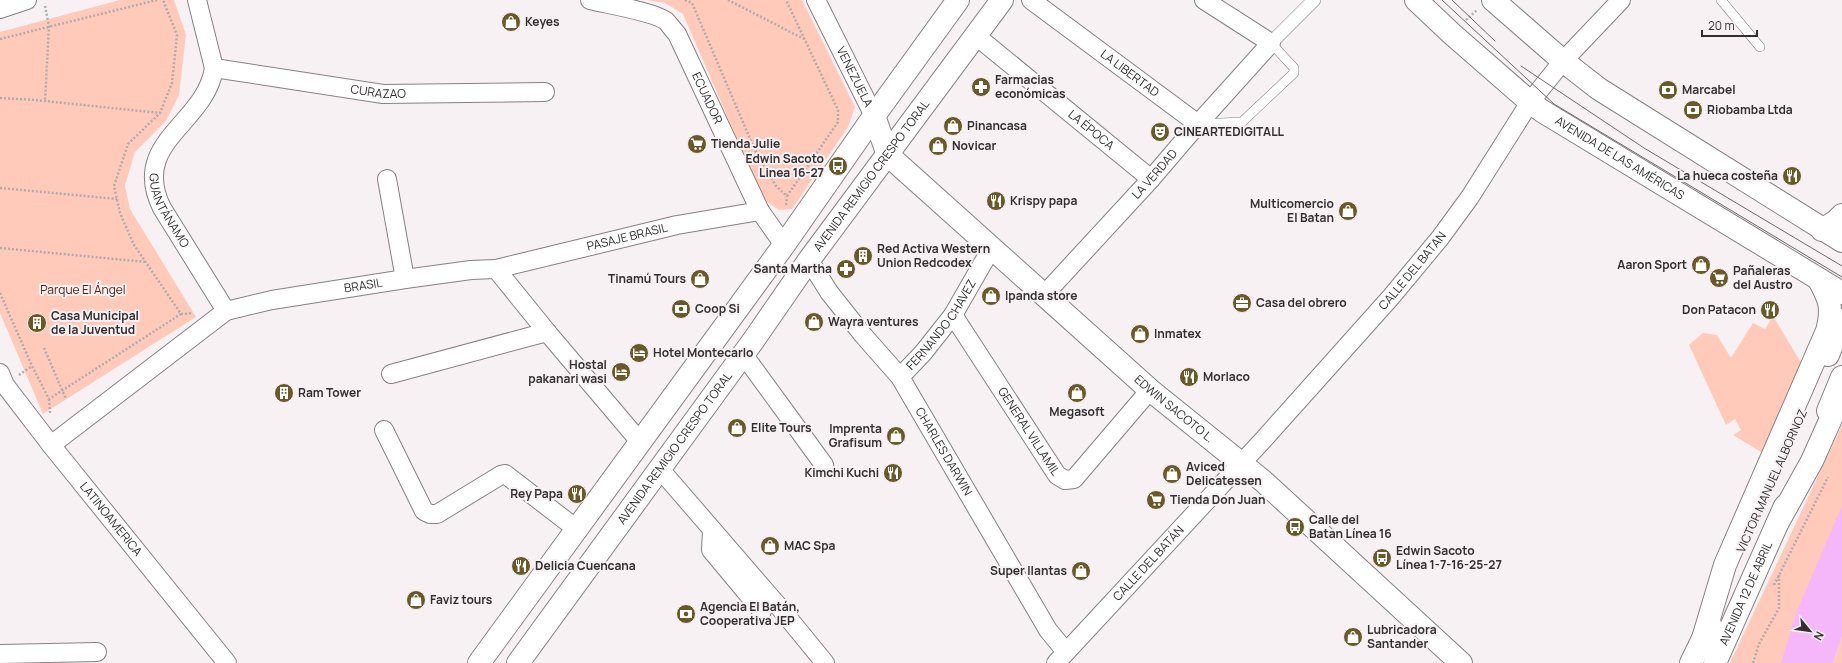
<svg xmlns="http://www.w3.org/2000/svg" width="1842" height="663" viewBox="0 0 1842 663" font-family="Manrope,sans-serif">
  <style>
    .green { fill: #ffcaba }
    .water { fill: #f6b6fa }
    .lines { fill: none; stroke-linecap: round; stroke-linejoin: round }
    .service-casing { stroke: #888183; stroke-width: 10 }
    .pedestrian-casing { stroke: #888183; stroke-width: 14 }
    .minor-casing { stroke: #888183; stroke-width: 20 }
    .tertiary-casing { stroke: #888183; stroke-width: 24 }
    .secondary-casing { stroke: #888183; stroke-width: 24 }
    .primary-casing { stroke: #888183; stroke-width: 24 }
    .path { stroke: #b1acad; stroke-width: 2.5; stroke-dasharray: 2 2; stroke-linecap: butt }
    .service { stroke: #fff; stroke-width: 9 }
    .pedestrian { stroke: #fff; stroke-width: 13 }
    .minor { stroke: #fff; stroke-width: 18 }
    .tertiary { stroke: #fff; stroke-width: 22 }
    .secondary { stroke: #fff; stroke-width: 22 }
    .primary { stroke: #fff; stroke-width: 22 }
    .tram { stroke: #6d696a; stroke-width: 1 }
    .labels { text-anchor: middle; stroke-width: 4; stroke-linejoin: round; paint-order: stroke }
    .poi-label { font-size: 12px; font-weight: bold; fill: #322f30; stroke: #f8f1f3; text-anchor: start }
    .street-label { font-size: 12px; fill: #322f30; stroke: #f8f1f3 }
    .park-label { font-size: 12px; fill: #57200f; stroke: #f8f1f3 }
  </style>
  <rect width="100%" height="100%" fill="#f8f1f3"/>
  <!-- green -->
  <path class="green" d="M 120,0 L 174,0 L 186,35 L 179,95 L 166,121 L 135,152 L 125,186 L 130,209 L 196,317 L 43,414 L 0,313 L 0,32 Z
    M 647,0 L 802,0 L 855,107 L 848,127 L 792,209 L 779,210 L 767,202 L 758,188 L 683,14 L 665,3 Z
    M 1773,316 L 1800,361 L 1809,365 L 1766,455 L 1733,435 L 1741,430 L 1735,419 L 1726,425 L 1689,345 L 1703,333 L 1717,335 L 1731,358 L 1753,323 L 1765,329 Z
    M 1842,425 L 1842,512 L 1785,663 L 1730,663 Z
    M 1842,636 L 1842,663 L 1833,663 Z"/>
  <!-- water -->
  <path class="water" d="M 1842,506 L 1842,636 L 1833,663 L 1781,663 L 1796,613 Z"/>
  <g class="lines">
    <defs>
      <path id="service" d="M 1721,0 L 1760,47
        M 1200,124 L 1242,122 L 1294,73 L 1294,68 L 1271,43"/>
      <path id="pedestrian" d="M 1271,43 L 1314,0"/>
      <g id="minor">
        <path id="s1" d="M 197,0 L 214,68 C 206,124 129,142 162,208 L 226,311"/>
        <path id="s2" d="M 590,0 C 606,4 655,12 666,21 C 670,25 673,30 677,34 L 760,211 L 784,245"/>
        <path id="s3" d="M 816,0 L 874,116"/>
        <path id="s4" d="M 1031,0 L 1198,124"/>
        <path d="M 0,9 L 27,0"/>
        <path id="s5" d="M 975,35 L 1151,179"/>
        <path id="s6" d="M 214,68 L 383,94 L 545,92"/>
        <path d="M 387,179 L 405,279"/>
        <path id="s7" d="M 809,260 L 829,292 L 863,335 L 900,377 L 1048,630 L 1066,652"/>
        <path id="s8" d="M 496,269 L 677,225 L 760,211"/>
        <path id="s9" d="M 1044,295 L 1151,179 L 1198,124 L 1271,43 L 1204,0"/>
        <path id="s10" d="M 953,315 L 1057,475 L 1065,480 L 1074,479 L 1150,390"/>
        <path d="M 743,354 L 824,465"/>
        <path id="s11" d="M 0,373 L 5,385 L 51,445 L 227,663"/>
        <path d="M 391,374 L 547,332"/>
        <path id="s12" d="M 900,377 L 923,353 L 953,315 L 991,249"/>
        <path d="M 384,430 L 424,511 L 430,514 L 437,514 L 501,475 L 505,474 L 578,530"/>
        <path id="s13" d="M 51,445 L 226,311 L 272,300 L 405,279 L 471,270 L 496,269 L 547,332 L 641,443"/>
        <path d="M 659,468 L 780,608 L 825,663"/>
        <path d="M 712,530 L 711,550 L 762,611"/>
        <path d="M 0,654 L 97,652"/>
        <path id="s14" d="M 1056,663 L 1264,439 L 1391,297 L 1440,238 L 1470,197 L 1530,102 L 1563,61 L 1621,0"/>
      </g>
      <g id="tertiary">
        <path id="s15" d="M 874,116 L 888,155 L 1150,390 L 1263,481 L 1461,663"/>
      </g>
      <g id="secondary">
        <path d="M 1828,355 L 1842,320"/>
        <path d="M 1828,411 L 1842,377"/>
        <path d="M 479,663 L 784,245 L 874,116 L 958,0"/>
        <path id="s16" d="M 518,663 L 753,341 L 809,260 L 1002,0"/>
        <path d="M 1691,663 L 1710,624"/>
        <path id="s17" d="M 1715,663 L 1785,506"/>
      </g>
      <g id="primary">
        <path id="s18" d="M 1416,0 L 1452,34 L 1530,102 L 1542,111 L 1842,293"/>
        <path d="M 1493,0 L 1563,61 L 1599,89 L 1842,241"/>
        <path d="M 1822,230 L 1836,221 L 1842,215"/>
        <path d="M 1777,524 L 1812,461 L 1842,394"/>
        <path d="M 1702,642 L 1725,565 L 1827,331 C 1833,308 1830,300 1819,280"/>
      </g>
    </defs>
    <!-- service casing -->
    <use href="#service" class="service-casing"/>
    <!-- pedestrian casing -->
    <use href="#pedestrian" class="pedestrian-casing"/>
    <!-- minor casing -->
    <use href="#minor" class="minor-casing"/>
    <!-- tertiary casing -->
    <use href="#tertiary" class="tertiary-casing"/>
    <!-- secondary casing -->
    <use href="#secondary" class="secondary-casing"/>
    <!-- primary casing -->
    <use href="#primary" class="primary-casing"/>
    <!-- path -->
    <path class="path" d="M 685,0 L 692,3 L 754,148 L 776,186 L 787,196 L 838,122 L 838,110 L 786,0
      M 728,0 L 804,39
      M 45,6 L 49,26 L 45,101
      M 1466,20 L 1477,10
      M 0,39 L 157,0
      M 0,98 L 35,100 L 160,113
      M 0,188 L 117,199
      M 786,205 L 787,196
      M 0,248 L 146,262
      M 0,293 L 32,366 L 49,399 L 181,314 L 134,245 L 120,213 L 114,186 L 128,144 L 160,113 L 172,83 L 177,35 L 163,0
      M 181,314 L 193,313
      M 44,348 L 66,399
      M 19,375 L 32,366
      M 49,399 L 50,413
      M 1774,585 L 1828,477
      M 1753,663 L 1759,644 L 1779,608 L 1779,575"/>
    <!-- service -->
    <use href="#service" class="service"/>
    <!-- pedestrian -->
    <use href="#pedestrian" class="pedestrian"/>
    <!-- minor -->
    <use href="#minor" class="minor"/>
    <!-- tertiary -->
    <use href="#tertiary" class="tertiary"/>
    <!-- secondary -->
    <use href="#secondary" class="secondary"/>
    <!-- primary -->
    <use href="#primary" class="primary"/>
    <!-- tram -->
    <path class="tram" d="M 1442,0 L 1554,104 L 1842,277
      M 1452,0 L 1495,41
      M 1521,66 L 1644,148 L 1842,266"/>
  </g>
  <!-- icons -->
  <defs>
    <symbol id="shop-disc" viewBox="-11 -11 22 22"><circle r="9.5" fill="#685926" stroke="#f8f1f3"/><path d="M-5-2.5h2.3a2.7 3.5 0 0 1 5.4 0H5L5.5 6h-11ZM-1.5-2.5h3a1.5 2.3 0 0 0-3 0Z" fill="#fff"/></symbol>
    <symbol id="pharmacy-disc" viewBox="-11 -11 22 22"><circle r="9.5" fill="#685926" stroke="#f8f1f3"/><path d="M-2-6h4v4h4v4h-4v4h-4v-4h-4v-4h4Z" fill="#fff"/></symbol>
    <symbol id="bank-disc" viewBox="-11 -11 22 22"><circle r="9.5" fill="#685926" stroke="#f8f1f3"/><path d="M-6-4H6V4H-6ZM0-2.3a2.3 2.3 0 1 0 0 4.6a2.3 2.3 0 1 0 0-4.6Z" fill="#fff"/></symbol>
    <symbol id="theatre-disc" viewBox="-11 -11 22 22"><circle r="9.5" fill="#685926" stroke="#f8f1f3"/><path d="M-5-5.5Q0-4 5-5.5V0Q5 5 0 6Q-5 5-5 0ZM-3.3-2.5H-1v1.5H-3.3ZM1-2.5H3.3v1.5H1ZM-2.8 1Q0 5.5 2.8 1Z" fill="#fff"/></symbol>
    <symbol id="supermarket-disc" viewBox="-11 -11 22 22"><circle r="9.5" fill="#685926" stroke="#f8f1f3"/><path d="M-6-5.5h2.5l.6 2H6L4.5 2H-2.5L-4.4-4H-6ZM-1.5 3.2a1.3 1.3 0 1 0 .1 0ZM3 3.2a1.3 1.3 0 1 0 .1 0Z" fill="#fff"/></symbol>
    <symbol id="bus-disc" viewBox="-11 -11 22 22"><circle r="9.5" fill="#685926" stroke="#f8f1f3"/><path d="M-5-6H5V4H4V6H2V4H-2V6H-4V4H-5ZM-3.5-4V0h7V-4ZM-3.5 1.2v1.5H-2V1.2ZM2 1.2v1.5H3.5V1.2Z" fill="#fff"/></symbol>
    <symbol id="restaurant-disc" viewBox="-11 -11 22 22"><circle r="9.5" fill="#685926" stroke="#f8f1f3"/><path d="M-5-6h1v4h1v-4h1v4h1v-4h1v5L-1.5 .5V6h-2V.5L-5-1ZM5-6V6H3V1.5H1.5Q1.5-4 5-6Z" fill="#fff"/></symbol>
    <symbol id="building-disc" viewBox="-11 -11 22 22"><circle r="9.5" fill="#685926" stroke="#f8f1f3"/><path d="M-4-6H4V6H1V3H-1V6H-4ZM-2.5-4.3h1.7v1.8h-1.7ZM.8-4.3h1.7v1.8H.8ZM-2.5-1h1.7V.8h-1.7ZM.8-1h1.7V.8H.8Z" fill="#fff"/></symbol>
    <symbol id="office-disc" viewBox="-11 -11 22 22"><circle r="9.5" fill="#685926" stroke="#f8f1f3"/><path d="M-6-3h4V-5.5h4V-3h4V5H-6ZM-1-4.5V-3h2v-1.5ZM-6 0V1H6V0Z" fill="#fff"/></symbol>
    <symbol id="hotel-disc" viewBox="-11 -11 22 22"><circle r="9.5" fill="#685926" stroke="#f8f1f3"/><path d="M-6-4.5h1.5V1H6V5H4.5V3h-9V5H-6ZM-4 0a1.8 1.8 0 1 1 3.6 0ZM.5 0V-2.5h3Q6-2.5 6 0Z" fill="#fff"/></symbol>
  </defs>
  <g fill-rule="evenodd">
    <use href="#shop-disc" x="500" y="11" width="22" height="22"/>
    <use href="#pharmacy-disc" x="970" y="76" width="22" height="22"/>
    <use href="#bank-disc" x="1657" y="79" width="22" height="22"/>
    <use href="#bank-disc" x="1682" y="99" width="22" height="22"/>
    <use href="#shop-disc" x="942" y="115" width="22" height="22"/>
    <use href="#theatre-disc" x="1149" y="121" width="22" height="22"/>
    <use href="#supermarket-disc" x="686" y="133" width="22" height="22"/>
    <use href="#shop-disc" x="927" y="135" width="22" height="22"/>
    <use href="#bus-disc" x="827" y="155" width="22" height="22"/>
    <use href="#restaurant-disc" x="1781" y="165" width="22" height="22"/>
    <use href="#restaurant-disc" x="985" y="190" width="22" height="22"/>
    <use href="#shop-disc" x="1337" y="200" width="22" height="22"/>
    <use href="#building-disc" x="852" y="245" width="22" height="22"/>
    <use href="#shop-disc" x="1690" y="254" width="22" height="22"/>
    <use href="#pharmacy-disc" x="835" y="258" width="22" height="22"/>
    <use href="#supermarket-disc" x="1708" y="267" width="22" height="22"/>
    <use href="#shop-disc" x="689" y="268" width="22" height="22"/>
    <use href="#shop-disc" x="980" y="285" width="22" height="22"/>
    <use href="#office-disc" x="1231" y="292" width="22" height="22"/>
    <use href="#bank-disc" x="670" y="298" width="22" height="22"/>
    <use href="#restaurant-disc" x="1759" y="299" width="22" height="22"/>
    <use href="#shop-disc" x="803" y="311" width="22" height="22"/>
    <use href="#building-disc" x="26" y="312" width="22" height="22"/>
    <use href="#shop-disc" x="1129" y="323" width="22" height="22"/>
    <use href="#hotel-disc" x="628" y="342" width="22" height="22"/>
    <use href="#hotel-disc" x="610" y="361" width="22" height="22"/>
    <use href="#restaurant-disc" x="1178" y="366" width="22" height="22"/>
    <use href="#building-disc" x="273" y="382" width="22" height="22"/>
    <use href="#shop-disc" x="1066" y="382" width="22" height="22"/>
    <use href="#shop-disc" x="726" y="417" width="22" height="22"/>
    <use href="#shop-disc" x="885" y="425" width="22" height="22"/>
    <use href="#restaurant-disc" x="882" y="462" width="22" height="22"/>
    <use href="#shop-disc" x="1161" y="463" width="22" height="22"/>
    <use href="#restaurant-disc" x="566" y="483" width="22" height="22"/>
    <use href="#supermarket-disc" x="1145" y="489" width="22" height="22"/>
    <use href="#bus-disc" x="1284" y="516" width="22" height="22"/>
    <use href="#shop-disc" x="759" y="535" width="22" height="22"/>
    <use href="#bus-disc" x="1371" y="547" width="22" height="22"/>
    <use href="#restaurant-disc" x="510" y="555" width="22" height="22"/>
    <use href="#shop-disc" x="1070" y="560" width="22" height="22"/>
    <use href="#shop-disc" x="405" y="589" width="22" height="22"/>
    <use href="#bank-disc" x="675" y="603" width="22" height="22"/>
    <use href="#shop-disc" x="1342" y="626" width="22" height="22"/>
  </g>
  <g class="labels">
    <!-- poi labels -->
    <g class="poi-label">
      <text x="525" y="26">Keyes</text>
      <text x="995" y="84">Farmacias<tspan x="995" dy="14">económicas</tspan></text>
      <text x="1682" y="94">Marcabel</text>
      <text x="1707" y="114">Riobamba Ltda</text>
      <text x="967" y="130">Pinancasa</text>
      <text x="1174" y="136">CINEARTEDIGITALL</text>
      <text x="711" y="148">Tienda Julie</text>
      <text x="952" y="150">Novicar</text>
      <text x="824" y="163" text-anchor="end">Edwin Sacoto<tspan x="824" dy="14">Linea 16-27</tspan></text>
      <text x="1778" y="180" text-anchor="end">La hueca costeña</text>
      <text x="1010" y="205">Krispy papa</text>
      <text x="1334" y="208" text-anchor="end">Multicomercio<tspan x="1334" dy="14">El Batan</tspan></text>
      <text x="877" y="253">Red Activa Western<tspan x="877" dy="14">Union Redcodex</tspan></text>
      <text x="1687" y="269" text-anchor="end">Aaron Sport</text>
      <text x="832" y="273" text-anchor="end">Santa Martha</text>
      <text x="1733" y="275">Pañaleras<tspan x="1733" dy="14">del Austro</tspan></text>
      <text x="686" y="283" text-anchor="end">Tinamú Tours</text>
      <text x="1005" y="300">Ipanda store</text>
      <text x="1256" y="307">Casa del obrero</text>
      <text x="695" y="313">Coop Si</text>
      <text x="1756" y="314" text-anchor="end">Don Patacon</text>
      <text x="51" y="320">Casa Municipal<tspan x="51" dy="14">de la Juventud</tspan></text>
      <text x="828" y="326">Wayra ventures</text>
      <text x="1154" y="338">Inmatex</text>
      <text x="653" y="357">Hotel Montecarlo</text>
      <text x="607" y="369" text-anchor="end">Hostal<tspan x="607" dy="14">pakanari wasi</tspan></text>
      <text x="1203" y="381">Morlaco</text>
      <text x="298" y="397">Ram Tower</text>
      <text x="1077" y="416" text-anchor="middle">Megasoft</text>
      <text x="751" y="432">Elite Tours</text>
      <text x="882" y="433" text-anchor="end">Imprenta<tspan x="882" dy="14">Grafisum</tspan></text>
      <text x="1186" y="471">Aviced<tspan x="1186" dy="14">Delicatessen</tspan></text>
      <text x="879" y="477" text-anchor="end">Kimchi Kuchi</text>
      <text x="563" y="498" text-anchor="end">Rey Papa</text>
      <text x="1170" y="504">Tienda Don Juan</text>
      <text x="1309" y="524">Calle del<tspan x="1309" dy="14">Batan Línea 16</tspan></text>
      <text x="784" y="550">MAC Spa</text>
      <text x="1396" y="555">Edwin Sacoto<tspan x="1396" dy="14">Línea 1-7-16-25-27</tspan></text>
      <text x="535" y="570">Delicia Cuencana</text>
      <text x="1067" y="575" text-anchor="end">Super llantas</text>
      <text x="430" y="604">Faviz tours</text>
      <text x="700" y="611">Agencia El Batán,<tspan x="700" dy="14">Cooperativa JEP</tspan></text>
      <text x="1367" y="634">Lubricadora<tspan x="1367" dy="14">Santander</tspan></text>
    </g>
    <!-- street labels -->
    <g class="street-label">
      <text dy="4" stroke="none"><textPath href="#s4" startOffset="123">LA LIBERTAD</textPath></text>
      <text dy="4" stroke="none"><textPath href="#s3" startOffset="86">VENEZUELA</textPath></text>
      <text dy="4" stroke="none"><textPath href="#s6" startOffset="166">CURAZAO</textPath></text>
      <text dy="4" stroke="none"><textPath href="#s2" startOffset="167">ECUADOR</textPath></text>
      <text dy="4" stroke="none"><textPath href="#s5" startOffset="150">LA ÉPOCA</textPath></text>
      <text dy="4" stroke="none"><textPath href="#s18" startOffset="259">AVENIDA DE LAS AMÉRICAS</textPath></text>
      <text dy="4" stroke="none"><textPath href="#s9" startOffset="164">LA VERDAD</textPath></text>
      <text dy="4" stroke="none"><textPath href="#s16" startOffset="602">AVENIDA REMIGIO CRESPO TORAL</textPath></text>
      <text dy="4" stroke="none"><textPath href="#s1" startOffset="234">GUANTÁNAMO</textPath></text>
      <text dy="4" stroke="none"><textPath href="#s8" startOffset="135">PASAJE BRASIL</textPath></text>
      <text dy="4" stroke="none"><textPath href="#s14" startOffset="530">CALLE DEL BATAN</textPath></text>
      <text dy="4" stroke="none"><textPath href="#s13" startOffset="360">BRASIL</textPath></text>
      <text dy="4" stroke="none"><textPath href="#s12" startOffset="67">FERNANDO CHAVEZ</textPath></text>
      <text dy="4" stroke="none"><textPath href="#s15" startOffset="424">EDWIN SACOTO L.</textPath></text>
      <text dy="4" stroke="none"><textPath href="#s10" startOffset="139">GENERAL VILLAMIL</textPath></text>
      <text dy="4" stroke="none"><textPath href="#s16" startOffset="266">AVENIDA REMIGIO CRESPO TORAL</textPath></text>
      <text dy="4" stroke="none"><textPath href="#s7" startOffset="235">CHARLES DARWIN</textPath></text>
      <text transform="translate(1772 481) rotate(-66)" y="4">VICTOR MANUEL ALBORNOZ</text>
      <text dy="4" stroke="none"><textPath href="#s11" startOffset="184">LATINOAMERICA</textPath></text>
      <text dy="4" stroke="none"><textPath href="#s14" startOffset="136">CALLE DEL BATÁN</textPath></text>
      <text dy="4" stroke="none"><textPath href="#s17" startOffset="76">AVENIDA 12 DE ABRIL</textPath></text>
    </g>
    <!-- park labels -->
    <g class="park-label">
      <text x="83" y="294">Parque El Ángel</text>
    </g>
  </g>
  <!-- north arrow -->
  <g transform="translate(1810 631) rotate(119)" stroke="#f8f1f3" stroke-width="3" paint-order="stroke">
  <path d="M0-3L7 15L0 10L-7 15Z" fill="#322f30"/>
  <text y="-6" font-size="11" font-weight="bold" text-anchor="middle" fill="#322f30">N</text>
  </g>
  <!-- scale -->
  <path d="M1702 30v6h55v-6" fill="none" stroke="#322f30" stroke-width="2"/>
  <text x="1708" y="30" font-size="12" fill="#322f30" stroke="#f8f1f3" stroke-width="3" paint-order="stroke">20 m</text>
</svg>
